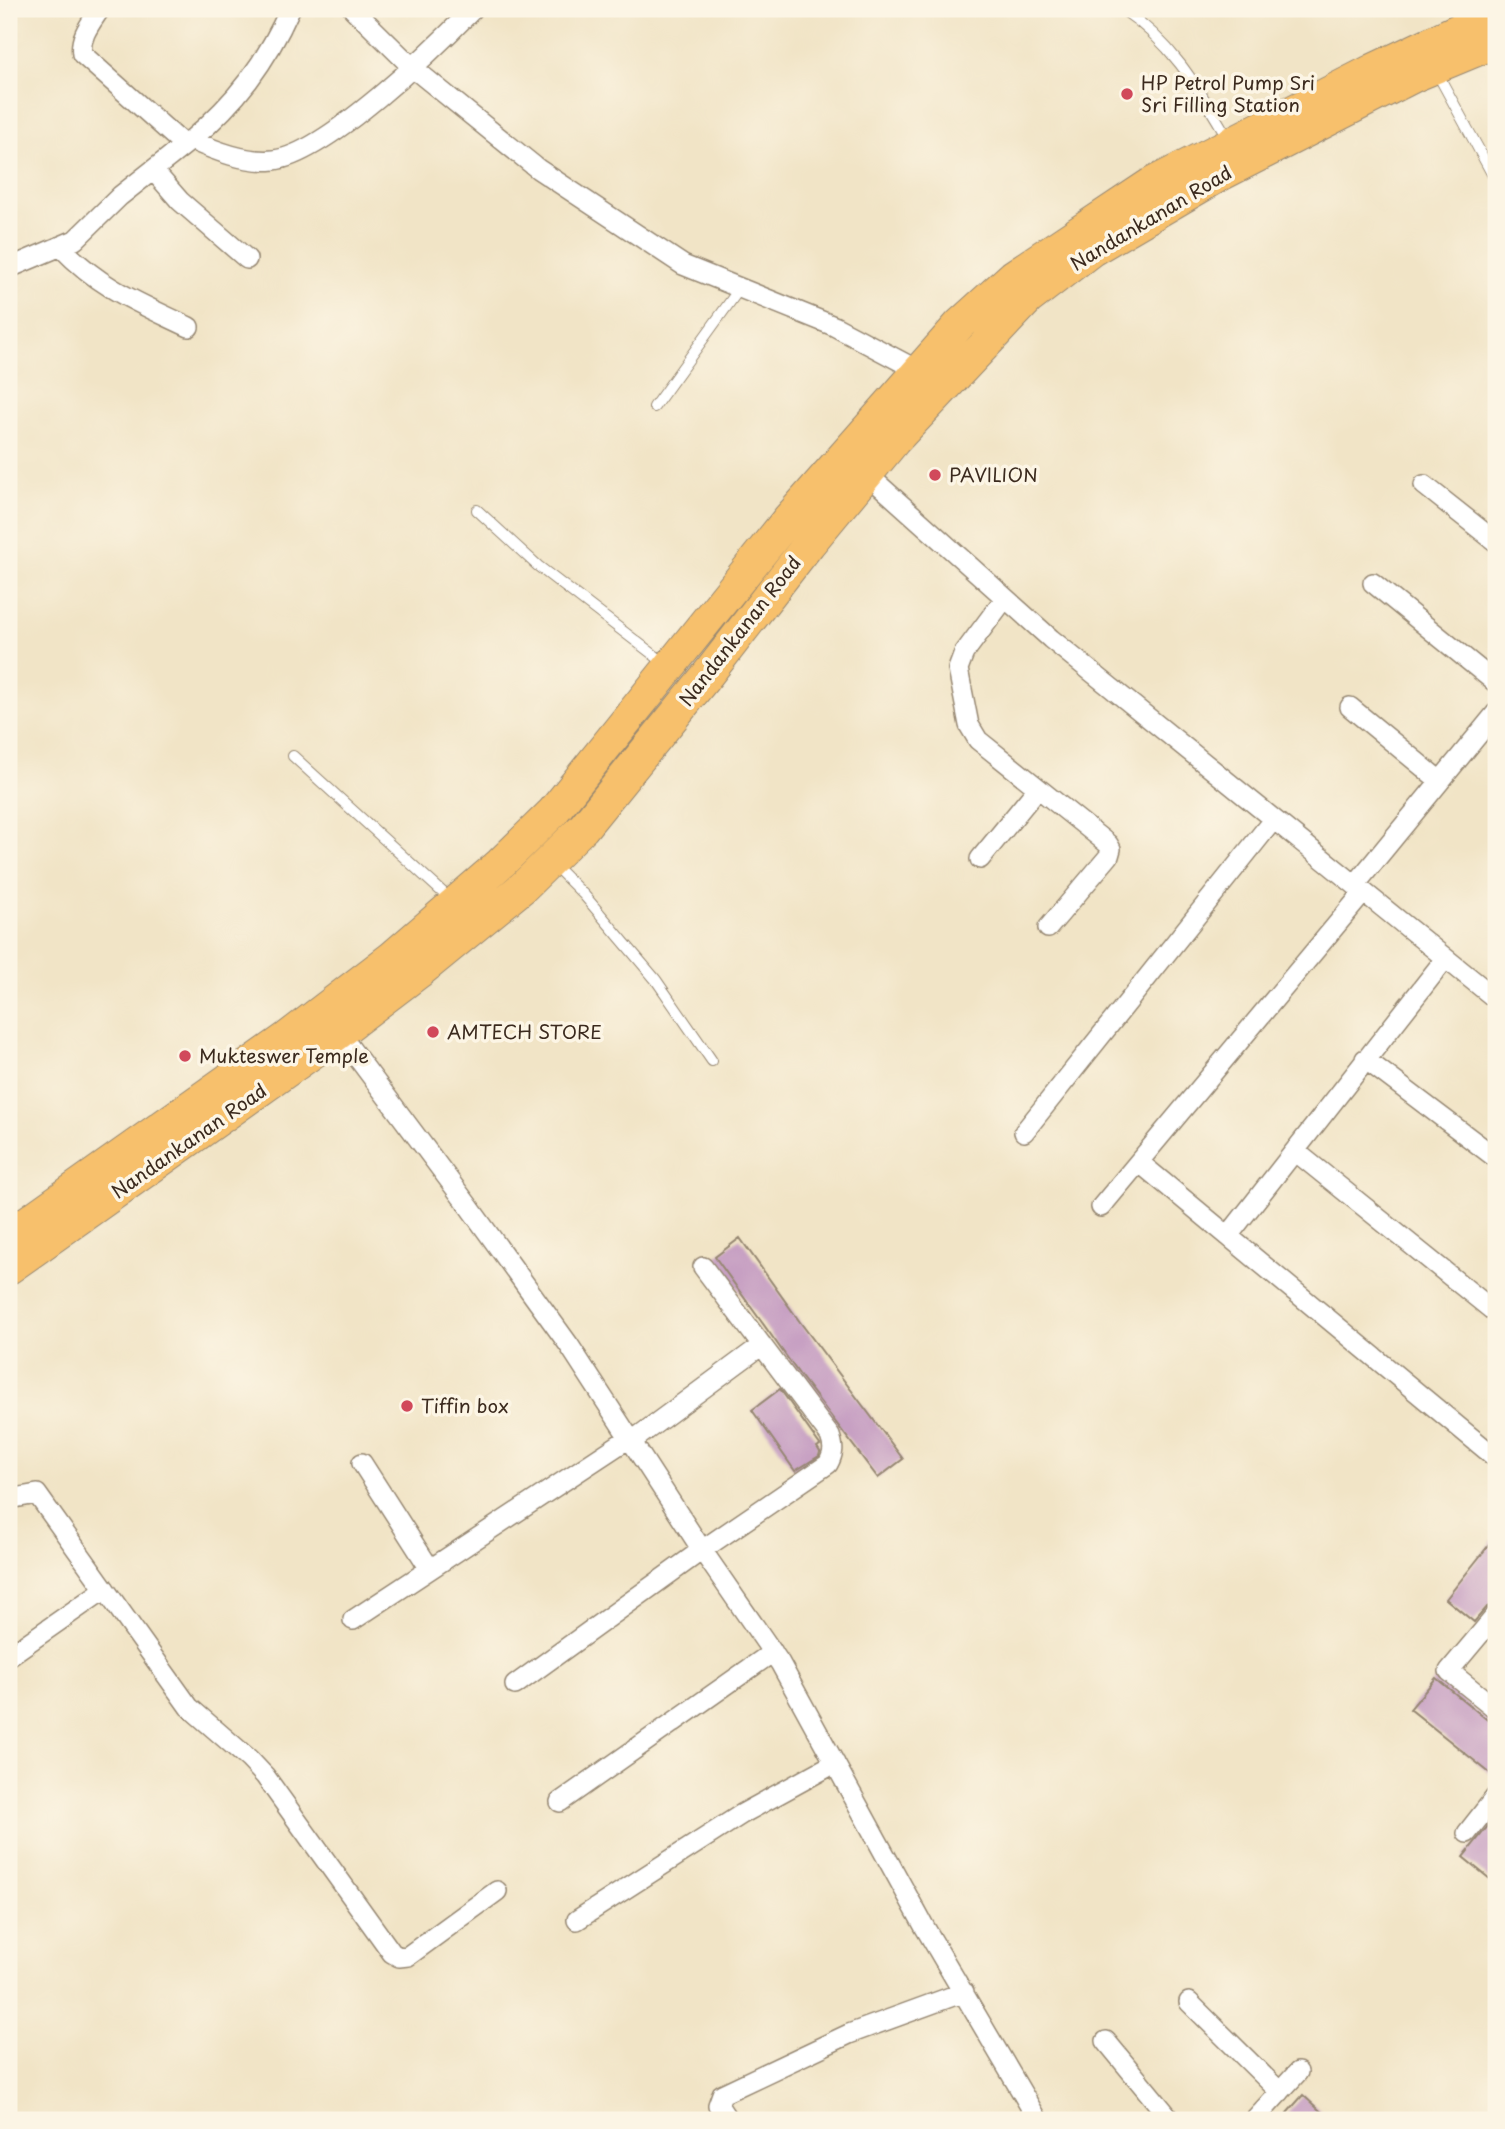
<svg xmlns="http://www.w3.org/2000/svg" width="1505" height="2129" viewBox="0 0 1505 2129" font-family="'Playpen Sans',sans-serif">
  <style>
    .building { fill: #c7a0c3 }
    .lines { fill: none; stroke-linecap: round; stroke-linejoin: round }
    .lane-casing { stroke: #968772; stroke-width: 12 }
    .street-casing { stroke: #968772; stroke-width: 22 }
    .primary-casing { stroke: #968772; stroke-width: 34 }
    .lane { stroke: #fff; stroke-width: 10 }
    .street { stroke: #fff; stroke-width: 19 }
    .primary { stroke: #f7c06c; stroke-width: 32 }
    .poi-dot { fill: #d1495b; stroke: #fcf5e5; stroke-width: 2.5 }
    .labels { text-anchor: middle; stroke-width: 7; stroke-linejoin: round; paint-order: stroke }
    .poi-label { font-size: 19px; fill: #3b2a1e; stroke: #fcf5e5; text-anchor: start }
    .street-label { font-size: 19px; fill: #3b2a1e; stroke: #fcf5e5 }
  </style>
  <rect width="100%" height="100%" fill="#fcf5e5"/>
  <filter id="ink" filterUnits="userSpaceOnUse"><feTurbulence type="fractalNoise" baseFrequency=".0143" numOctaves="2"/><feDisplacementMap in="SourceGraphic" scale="14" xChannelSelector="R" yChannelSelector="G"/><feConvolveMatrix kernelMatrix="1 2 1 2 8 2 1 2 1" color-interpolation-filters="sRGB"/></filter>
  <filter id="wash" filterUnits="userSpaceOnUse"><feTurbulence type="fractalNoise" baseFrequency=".00686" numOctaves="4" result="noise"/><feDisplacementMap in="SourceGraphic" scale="28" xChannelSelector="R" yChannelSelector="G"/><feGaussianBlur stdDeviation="1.57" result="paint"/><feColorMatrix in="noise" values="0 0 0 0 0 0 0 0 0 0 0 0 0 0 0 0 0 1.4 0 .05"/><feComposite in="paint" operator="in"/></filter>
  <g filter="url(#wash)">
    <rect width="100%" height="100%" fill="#f1e4c6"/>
    <g id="blocks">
      <!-- building -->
      <path class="building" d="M 740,1238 L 800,1322 L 903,1459 L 878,1478 L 799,1374 L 715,1257 Z
        M 780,1389 L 820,1445 L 817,1447 L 820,1452 L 819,1456 L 795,1471 L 752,1410 Z
        M 1496,1536 L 1496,1603 L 1487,1607 L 1474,1622 L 1446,1599 Z
        M 1436,1678 L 1496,1727 L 1496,1778 L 1410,1709 Z
        M 1496,1816 L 1496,1884 L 1463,1857 Z
        M 1303,2095 L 1330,2120 L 1295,2120 L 1287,2113 Z"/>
    </g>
  </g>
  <g filter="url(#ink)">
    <use href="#blocks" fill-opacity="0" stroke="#968772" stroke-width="2"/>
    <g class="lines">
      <defs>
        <path id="lane" d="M 1122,9 C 1173,43 1198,88 1229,140
          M 1436,71 L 1496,181
          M 654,407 L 740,288
          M 477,510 L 538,566 L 667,665
          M 293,756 L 451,900
          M 552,863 L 584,895 L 656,980 L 712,1061"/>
        <path id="street" d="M 100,9 C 91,23 79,37 82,54 L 184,145
          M 353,9 L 413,68 L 538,169 L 683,265 L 834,326 L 919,371
          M 191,140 C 236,102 266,63 290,9
          M 153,170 L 180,201 L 247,259
          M 61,247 C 101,289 139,303 189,327
          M 9,268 L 75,240 L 120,196 L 191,140 C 216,151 246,163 274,160 C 326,154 435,48 473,9
          M 867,474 L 1051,639 L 1496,999
          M 1424,485 L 1496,542
          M 1373,583 L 1496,683
          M 1005,598 L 964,653 L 958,669 L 969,725 L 978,740 L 1108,844 L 1111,849 L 1109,856 L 1048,928
          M 1350,707 L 1440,781
          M 980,859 L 1038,788
          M 1355,885 L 1496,713
          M 339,1033 L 467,1204 L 569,1345 L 702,1550 L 780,1663 L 924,1926 L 1038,2120
          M 1365,1059 L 1496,1158
          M 1024,1132 L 1273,820
          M 1295,1151 L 1496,1313
          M 1140,1163 L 1496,1458
          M 1101,1207 L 1363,893
          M 1228,1236 L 1445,959
          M 632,1441 L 762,1345
          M 362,1463 L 430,1569
          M 9,1499 L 37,1494 L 189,1707 L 249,1759 L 265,1776 L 392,1953 L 399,1957 L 408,1956 L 497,1891
          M 1496,1615 L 1449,1671 L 1496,1709
          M 353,1620 L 629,1438
          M 9,1656 L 105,1589
          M 515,1685 L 702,1550 L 828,1464 C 834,1453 834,1447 830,1436 L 703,1267
          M 560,1802 L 773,1652
          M 1467,1833 L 1496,1796
          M 577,1920 L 742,1814 L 835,1763
          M 1189,2002 L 1280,2092
          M 1106,2041 L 1171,2120
          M 728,2120 L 718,2105 L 722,2094 L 849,2034 L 964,1992
          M 1254,2120 L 1298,2072"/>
        <path id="primary" d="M 9,1235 L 288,1037 L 391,958 L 501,863 L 553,812 L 789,518 L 960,324 L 1013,276 L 1151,184 L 1373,70 L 1496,12
          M 9,1268 L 315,1051 L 419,972 L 523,887 L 583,828 L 708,674 L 809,544 L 895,440 L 1028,299 L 1092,250 L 1222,174 L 1414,76 L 1496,42"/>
      </defs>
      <!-- lane casing -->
      <use href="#lane" class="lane-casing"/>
      <!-- street casing -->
      <use href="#street" class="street-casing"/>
      <!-- primary casing -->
      <use href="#primary" class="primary-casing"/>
      <!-- lane -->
      <use href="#lane" class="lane"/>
      <!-- street -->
      <use href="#street" class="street"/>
      <!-- primary -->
      <use href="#primary" class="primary"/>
    </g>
  </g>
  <!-- markers -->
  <g class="poi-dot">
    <circle cx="1127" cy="94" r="7"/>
    <circle cx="935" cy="475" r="7"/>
    <circle cx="433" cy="1032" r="7"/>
    <circle cx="185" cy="1056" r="7"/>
    <circle cx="407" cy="1406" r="7"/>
  </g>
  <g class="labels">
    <!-- poi labels -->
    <g class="poi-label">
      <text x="1141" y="90">HP Petrol Pump Sri<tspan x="1141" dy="22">Sri Filling Station</tspan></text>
      <text x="949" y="482">PAVILION</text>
      <text x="447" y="1039">AMTECH STORE</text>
      <text x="199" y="1063">Mukteswer Temple</text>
      <text x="421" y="1413">Tiffin box</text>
    </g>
    <!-- street labels -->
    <g class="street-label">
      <text transform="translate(1151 218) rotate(-31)" y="7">Nandankanan Road</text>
      <text transform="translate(740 631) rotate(-52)" y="7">Nandankanan Road</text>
      <text transform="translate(189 1141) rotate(-35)" y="7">Nandankanan Road</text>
    </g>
  </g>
  <!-- margin -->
  <rect width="1505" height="2129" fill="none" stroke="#fcf5e5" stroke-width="35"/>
</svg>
